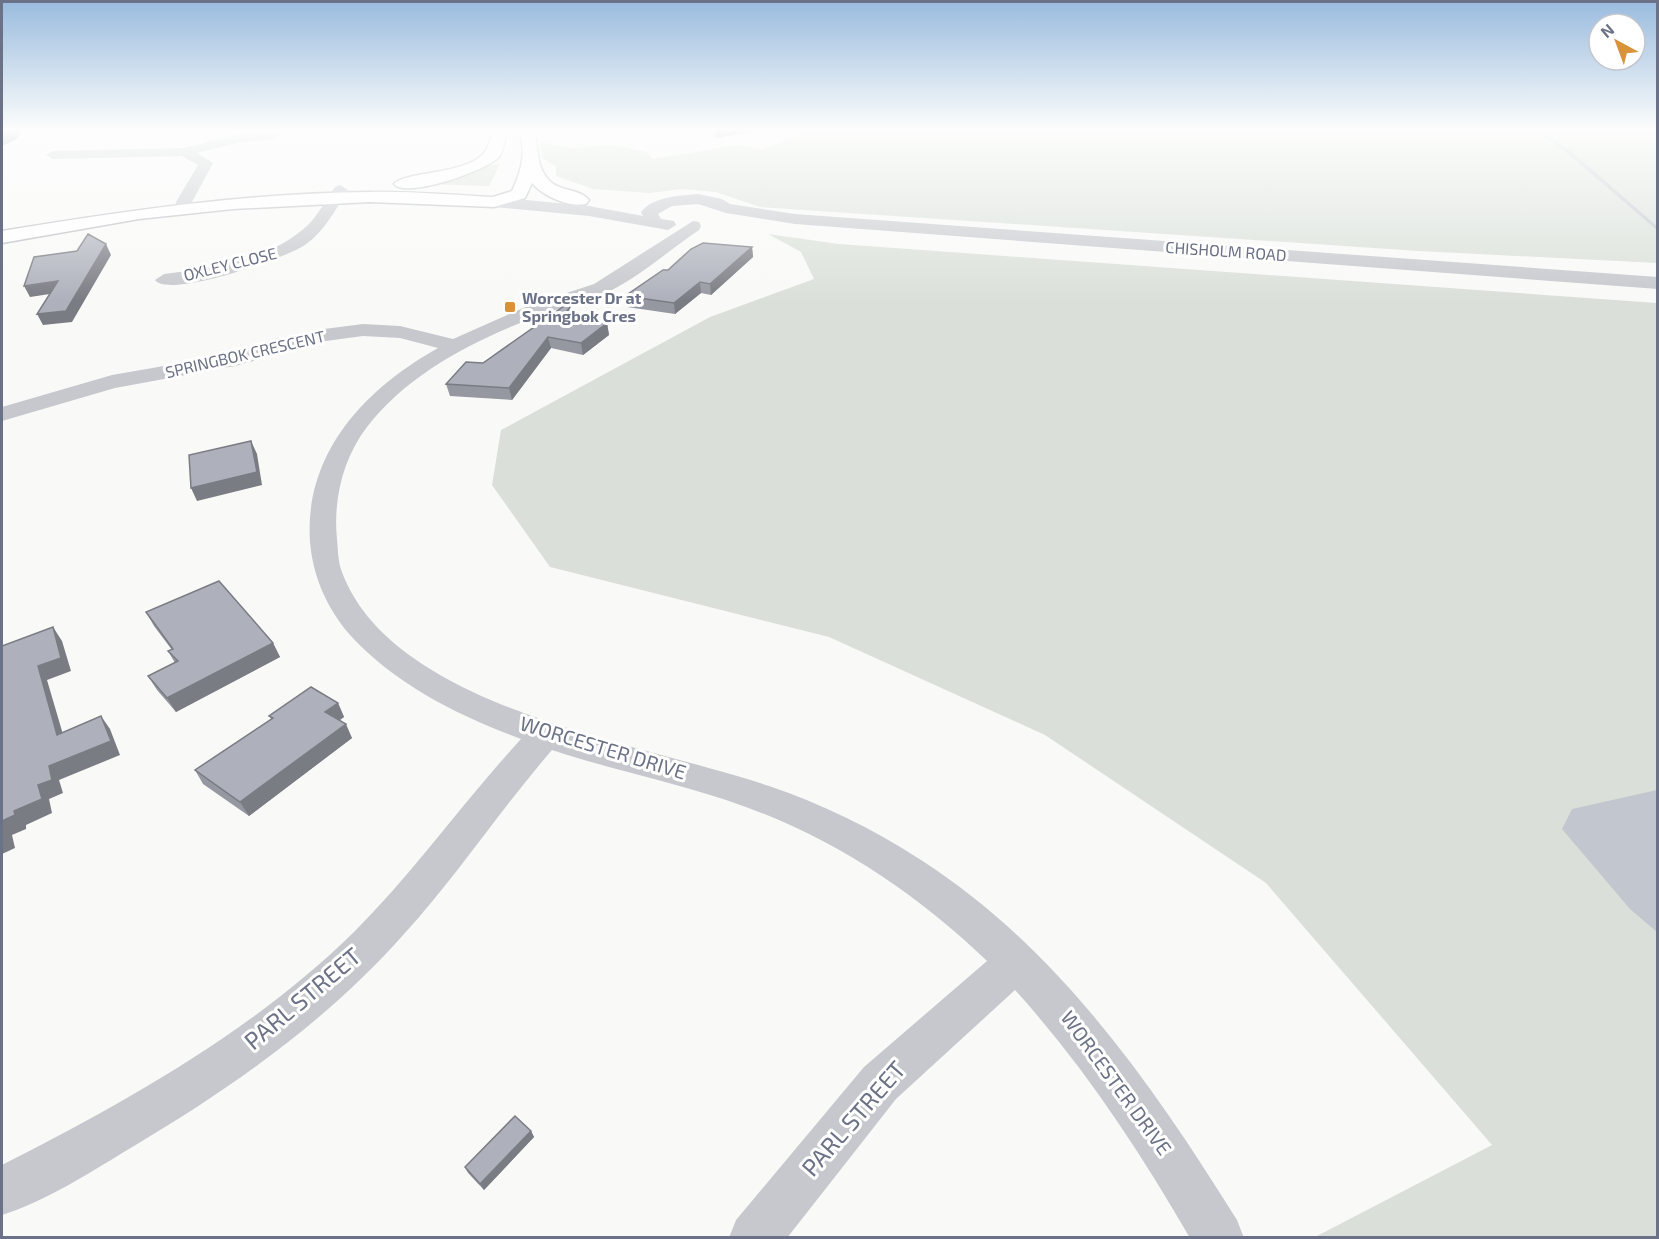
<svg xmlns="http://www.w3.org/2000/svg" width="1659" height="1239" viewBox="0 0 1659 1239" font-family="'Exo 2',sans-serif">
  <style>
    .green { fill: #dae0d9 }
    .water { fill: #c2c6ce }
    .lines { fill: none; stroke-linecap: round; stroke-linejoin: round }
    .stream { fill: #c2c6ce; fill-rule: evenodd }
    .major-casing { stroke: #b9bbc0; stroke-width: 3 }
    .minor { fill: #c6c8cd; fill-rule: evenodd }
    .major { fill: #fff; fill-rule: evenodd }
    .wall { fill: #9698a1 }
    .shaded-wall { fill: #7a7c83 }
    .building { fill: #aeb1bb; stroke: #7a7c83; stroke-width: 1.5 }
    .poi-dot { fill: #d8933a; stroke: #fff; stroke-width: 2 }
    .labels { text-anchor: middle; stroke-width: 6; stroke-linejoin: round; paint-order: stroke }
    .far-street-label { font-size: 16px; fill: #6b7186; stroke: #fff }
    .far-poi-label { font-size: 16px; font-weight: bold; fill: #6b7186; stroke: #fff; text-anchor: start }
    .street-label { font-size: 20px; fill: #6b7186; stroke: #fff }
    .near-street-label { font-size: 24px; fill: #6b7186; stroke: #fff }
  </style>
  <rect width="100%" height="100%" fill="#f9faf8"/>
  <!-- green -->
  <path class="green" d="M 807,128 L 1657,128 L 1657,263 L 1418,251 L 760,207 L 716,192 L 682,189 L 649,193 L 593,189 L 556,176 L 556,166 L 542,158 L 540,142 L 569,148 L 613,145 L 646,152 L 652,159 L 738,145 L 762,150 L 809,130 Z
    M 500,164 L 489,186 L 429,184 L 482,166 Z
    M 768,234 L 839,244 L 1657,303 L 1657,1237 L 1315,1237 L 1492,1145 L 1266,883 L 1045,735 L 829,637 L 550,567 L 492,485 L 501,430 L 710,317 L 814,279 L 801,252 Z"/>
  <!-- water -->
  <path class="water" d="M 1657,790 L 1658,790 L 1657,932 L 1630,909 L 1562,829 L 1572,809 Z"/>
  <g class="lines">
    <!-- stream -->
    <path class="stream" d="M 1533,128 L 1537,128 L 1572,152 L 1658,227 L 1658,231 L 1568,154 Z"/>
    <defs>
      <path id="major" d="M 494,128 L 507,130 C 505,138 504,151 499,157 C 486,171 406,199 394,184 C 404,171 472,175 486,150 C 490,144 491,135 494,128 Z
        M 518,128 L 532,128 C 540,145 535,164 547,178 C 557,192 580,188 589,200 L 586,204 C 569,208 543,196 532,183 L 525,198 L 494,207 L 370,202 L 233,209 L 139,219 L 2,243 L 2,231 C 124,211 246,193 370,192 C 410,191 452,195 493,197 L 512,191 C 522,169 527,151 518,128 Z"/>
    </defs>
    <!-- major casing -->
    <use href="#major" class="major-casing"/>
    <!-- minor -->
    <path class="minor" d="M 271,132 L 278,136 L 276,139 L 237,143 L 197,153 L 213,163 L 192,202 L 191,209 L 183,214 L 175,209 L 176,202 L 198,165 L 182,156 L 53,159 L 46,155 L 53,151 L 184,148 L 237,135 Z
      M 340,185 L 348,190 C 335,210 325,231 305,245 C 286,258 168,299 155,280 L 164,274 C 214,267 269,261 308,225 C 319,214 326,199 335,187 Z
      M 698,194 L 722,199 L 730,204 L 795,214 L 1658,277 L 1658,289 L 795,224 L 726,213 L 698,204 L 672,206 L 658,214 L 661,219 L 674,221 L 676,225 L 668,230 L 589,216 L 494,207 L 486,202 L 494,197 L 589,206 L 643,216 L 641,212 C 654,196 679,196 698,194 Z
      M 693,221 L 699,222 L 701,226 L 699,230 C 669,250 641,276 608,292 C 588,302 565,306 544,314 C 480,337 409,372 367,427 C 343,458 333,500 337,539 C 338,550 338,562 342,572 C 393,710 647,744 769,786 C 822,804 874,829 921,860 C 1058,948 1152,1084 1237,1220 L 1244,1238 L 1190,1238 C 1139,1150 1083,1065 1015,990 L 896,1099 L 787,1238 L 729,1238 L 736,1220 L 864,1067 L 987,961 C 912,889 826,833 726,800 C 669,781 609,769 552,750 C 500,810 457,876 404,934 C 328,1020 232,1088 134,1146 C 94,1170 45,1202 2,1215 L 2,1165 C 126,1102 253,1031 354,932 C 414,872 463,802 521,739 C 459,716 396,685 351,636 C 327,609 313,577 310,542 C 304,453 365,389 438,348 L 400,338 L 363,336 L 326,341 L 235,366 L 115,388 L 2,421 L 2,407 L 112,375 L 233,354 L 324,329 L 363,324 L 400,326 L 453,339 L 530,305 L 594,284 Z"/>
    <!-- major -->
    <use href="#major" class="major"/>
  </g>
  <!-- wall -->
  <path class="wall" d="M 752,247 L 753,257 L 711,295 L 701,293 L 675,314 L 627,307 L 625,296 L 668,270 Z
    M 572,317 L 607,323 L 609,335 L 583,355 L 551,348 L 512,400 L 450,396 L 446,384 Z
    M 146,612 L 273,643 L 280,657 L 176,712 L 157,690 L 148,676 L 175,663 L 168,651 L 172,650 L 154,626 Z
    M 338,703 L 344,717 L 339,720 L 352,738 L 249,816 L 203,784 L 195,770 L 271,719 L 269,716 Z
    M 531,1131 L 534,1137 L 484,1190 L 468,1173 L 465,1167 Z"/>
  <!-- shaded-wall -->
  <path class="shaded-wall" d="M 15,128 L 24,128 L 17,139 L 2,146 L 2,135 Z
    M 723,128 L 759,128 L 757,131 L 716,138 L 715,129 Z
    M 106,244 L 111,255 L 72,322 L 43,325 L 37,314 Z
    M 752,247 L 753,257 L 711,295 L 710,284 Z
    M 58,281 L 63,292 L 30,297 L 24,286 Z
    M 700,282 L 701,293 L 675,314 L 674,303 Z
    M 570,307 L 572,319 L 564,315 Z
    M 607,323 L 609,335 L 583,355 L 581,343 Z
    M 548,337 L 551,348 L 512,400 L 509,388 Z
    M 251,441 L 257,454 L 262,485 L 197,501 L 191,488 Z
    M 53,627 L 62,641 L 71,671 L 47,680 L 67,748 L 57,735 L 38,666 Z
    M 273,643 L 280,657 L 176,712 L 167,698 Z
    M 338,703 L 344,717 L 332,726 L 325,712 Z
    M 101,716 L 110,729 L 120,755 L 59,780 L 63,793 L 49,799 L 52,813 L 26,825 L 26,829 L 12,835 L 15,848 L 2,854 L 2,821 L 14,811 L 49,766 Z
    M 346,724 L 352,738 L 249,816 L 240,802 Z
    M 531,1131 L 534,1137 L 484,1190 L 480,1184 Z"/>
  <!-- building -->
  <path class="building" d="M 2,128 L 15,128 L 13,130 L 2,135 Z
    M 88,234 L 106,244 L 66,311 L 37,314 L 58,281 L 24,286 L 34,257 L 77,251 Z
    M 703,243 L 752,247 L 710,284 L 700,282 L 674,303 L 625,296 L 663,270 L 668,270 L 691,249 Z
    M 567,304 L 570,307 L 564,315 L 607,323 L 581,343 L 548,337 L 509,388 L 446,384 L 466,362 L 483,363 Z
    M 251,441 L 257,472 L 191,488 L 189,455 Z
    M 219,581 L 273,643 L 167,698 L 148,676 L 178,661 L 168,651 L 173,649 L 146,612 Z
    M 53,627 L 61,658 L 38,666 L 57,735 L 101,716 L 111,741 L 49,766 L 52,780 L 38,785 L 42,799 L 14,811 L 15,815 L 2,821 L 2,646 Z
    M 311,687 L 338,703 L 325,712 L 346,724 L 240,802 L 195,770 L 273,718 L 269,716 Z
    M 515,1116 L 531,1131 L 480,1184 L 465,1167 Z"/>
  <!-- sky -->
  <linearGradient id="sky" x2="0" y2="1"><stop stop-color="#99bbde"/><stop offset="0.43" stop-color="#fcfdfc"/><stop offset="1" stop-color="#fcfdfc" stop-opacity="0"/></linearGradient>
  <rect width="1659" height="301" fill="url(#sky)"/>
  <!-- markers -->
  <rect class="poi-dot" x="504" y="301" width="12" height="12" rx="3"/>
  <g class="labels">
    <!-- far-street labels -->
    <g class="far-street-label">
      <text transform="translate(1226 251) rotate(4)" y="6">CHISHOLM ROAD</text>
      <text transform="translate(230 264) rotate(-14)" y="6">OXLEY CLOSE</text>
      <text transform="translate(245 354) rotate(-13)" y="6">SPRINGBOK CRESCENT</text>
    </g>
    <!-- far-poi labels -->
    <g class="far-poi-label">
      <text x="522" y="304">Worcester Dr at<tspan x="522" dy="18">Springbok Cres</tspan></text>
    </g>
    <!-- street labels -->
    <g class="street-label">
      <text transform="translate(603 748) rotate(17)" y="7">WORCESTER DRIVE</text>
      <text transform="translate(1116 1083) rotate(54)" y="7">WORCESTER DRIVE</text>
    </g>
    <!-- near-street labels -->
    <g class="near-street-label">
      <text transform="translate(303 999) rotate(-40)" y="8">PARL STREET</text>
      <text transform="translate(854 1119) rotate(-49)" y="8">PARL STREET</text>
    </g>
  </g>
  <!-- border -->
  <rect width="1659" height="1239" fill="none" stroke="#6b7186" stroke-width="6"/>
  <!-- north arrow -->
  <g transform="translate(1617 42) rotate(319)"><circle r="28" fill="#ffffff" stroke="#c4c6cf" stroke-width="1.5"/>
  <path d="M0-4.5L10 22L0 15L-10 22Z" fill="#d8933a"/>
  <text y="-9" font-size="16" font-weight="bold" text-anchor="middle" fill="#6b7186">N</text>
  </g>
</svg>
